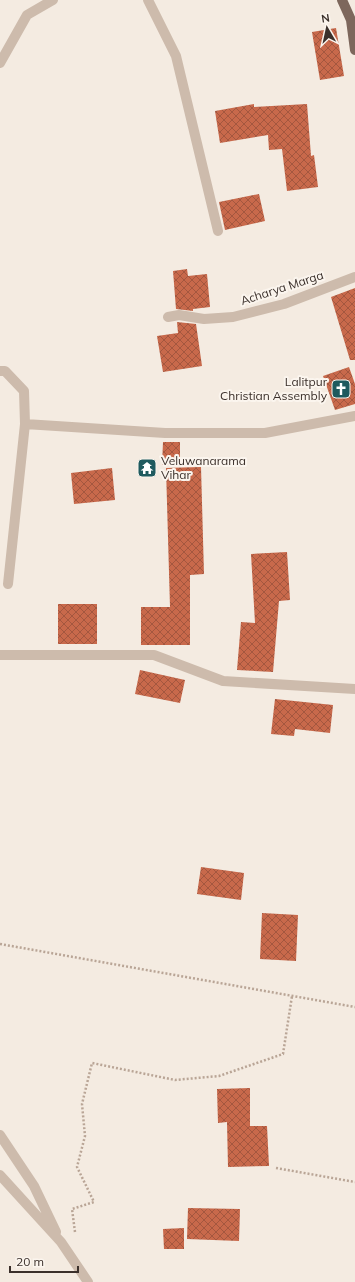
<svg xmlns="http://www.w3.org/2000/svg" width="355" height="1282" viewBox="0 0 355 1282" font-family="Mulish,sans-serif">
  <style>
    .building { fill: url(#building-cross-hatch) }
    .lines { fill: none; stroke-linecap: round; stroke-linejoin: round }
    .path { stroke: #b9a596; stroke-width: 2.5; stroke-dasharray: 2 2; stroke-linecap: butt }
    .street { stroke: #cdbbac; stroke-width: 10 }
    .primary { stroke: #7d675c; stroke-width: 10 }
    .labels { text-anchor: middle; stroke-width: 4; stroke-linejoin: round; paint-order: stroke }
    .street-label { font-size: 12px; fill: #3b302b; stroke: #fbf5ee }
    .poi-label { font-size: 12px; fill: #3b302b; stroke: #fbf5ee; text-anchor: end }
  </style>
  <defs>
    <pattern id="building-cross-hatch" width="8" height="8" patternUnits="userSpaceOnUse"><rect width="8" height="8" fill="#c8694b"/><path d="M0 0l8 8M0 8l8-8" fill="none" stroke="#a4573f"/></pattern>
  </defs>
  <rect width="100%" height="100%" fill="#f4ebe1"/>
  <!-- building -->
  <path class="building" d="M 336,28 L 344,76 L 320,80 L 312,32 Z
    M 254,104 L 254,107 L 307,104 L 311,156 L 314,155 L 318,187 L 287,191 L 282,149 L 269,150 L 268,135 L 220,143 L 215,111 Z
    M 259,194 L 265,221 L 225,230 L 219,202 Z
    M 187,269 L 188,276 L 207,274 L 210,307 L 193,309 L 193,311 L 176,309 L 173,271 Z
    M 355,288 L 355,360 L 350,360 L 331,297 Z
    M 177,322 L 196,324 L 202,366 L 163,372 L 157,336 L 178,333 Z
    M 349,367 L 355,384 L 355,404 L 335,410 L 323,376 Z
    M 163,442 L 180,442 L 180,465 L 162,465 Z
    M 201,467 L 204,574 L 190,575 L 190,645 L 141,645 L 141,607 L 170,607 L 166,468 Z
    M 112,468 L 115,500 L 74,504 L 71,473 Z
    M 287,552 L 290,600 L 279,601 L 273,672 L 237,670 L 241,622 L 255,623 L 251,554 Z
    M 58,604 L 97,604 L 97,644 L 58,644 Z
    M 140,670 L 185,680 L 180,703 L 135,694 Z
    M 275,699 L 333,705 L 330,733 L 295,729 L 294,736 L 271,734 Z
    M 201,867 L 244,873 L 241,900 L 197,894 Z
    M 262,913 L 298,915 L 296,961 L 260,959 Z
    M 250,1088 L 250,1126 L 267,1126 L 269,1166 L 228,1167 L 227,1122 L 218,1123 L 217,1089 Z
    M 188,1208 L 240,1209 L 239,1241 L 187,1239 Z
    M 184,1228 L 184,1249 L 164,1249 L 163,1229 Z"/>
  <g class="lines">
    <!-- path -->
    <path class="path" d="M 0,944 L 355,1007
      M 276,1168 L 355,1182
      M 75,1232 L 72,1209 L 94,1202 L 77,1167 L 85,1136 L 82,1104 L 92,1063 L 175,1080 L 219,1076 L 283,1054 L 292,996"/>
    <!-- street -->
    <path class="street" d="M 148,0 L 176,56 L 218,231
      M 0,63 L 27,15 L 53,0
      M 168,317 L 179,315 L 204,319 L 233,317 L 284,304 L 355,277
      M 0,371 L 5,371 L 24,391 L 25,424 L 165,433 L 265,433 L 355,416
      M 8,584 L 25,424
      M 0,655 L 154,655 L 223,681 L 355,689
      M 0,1135 L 34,1186 L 56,1232
      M 0,1175 L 61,1242 L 88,1282"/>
    <!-- primary -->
    <path class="primary" d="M 342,0 L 351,20 L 355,50"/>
  </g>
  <!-- icons -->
  <defs>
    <symbol id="church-square" viewBox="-11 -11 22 22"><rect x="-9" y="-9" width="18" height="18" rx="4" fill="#1f5a5e" stroke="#fbf5ee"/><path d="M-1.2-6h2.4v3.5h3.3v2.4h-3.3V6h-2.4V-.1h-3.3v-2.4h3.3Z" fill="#fff"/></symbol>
    <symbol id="temple-square" viewBox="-11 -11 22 22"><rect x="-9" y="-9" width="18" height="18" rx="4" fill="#1f5a5e" stroke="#fbf5ee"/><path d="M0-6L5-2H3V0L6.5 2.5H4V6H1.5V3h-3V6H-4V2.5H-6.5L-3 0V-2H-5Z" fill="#fff"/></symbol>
  </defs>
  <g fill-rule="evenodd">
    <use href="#church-square" x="330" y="378" width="22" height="22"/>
    <use href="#temple-square" x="136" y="457" width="22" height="22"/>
  </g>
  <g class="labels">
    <!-- street labels -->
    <g class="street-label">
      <text transform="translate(282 288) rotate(-18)" y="4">Acharya Marga</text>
    </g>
    <!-- poi labels -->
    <g class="poi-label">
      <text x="327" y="386">Lalitpur<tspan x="327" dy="14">Christian Assembly</tspan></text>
      <text x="161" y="465" text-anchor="start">Veluwanarama<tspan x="161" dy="14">Vihar</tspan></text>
    </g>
  </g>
  <!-- north arrow -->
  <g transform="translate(327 28) rotate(351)" stroke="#fbf5ee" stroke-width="3" paint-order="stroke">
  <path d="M0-3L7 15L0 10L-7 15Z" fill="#3b302b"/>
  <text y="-6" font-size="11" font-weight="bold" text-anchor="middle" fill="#3b302b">N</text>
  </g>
  <!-- scale -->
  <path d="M10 1266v6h68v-6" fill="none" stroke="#3b302b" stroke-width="2"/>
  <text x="16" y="1266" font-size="12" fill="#3b302b" stroke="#fbf5ee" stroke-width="3" paint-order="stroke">20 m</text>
</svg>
